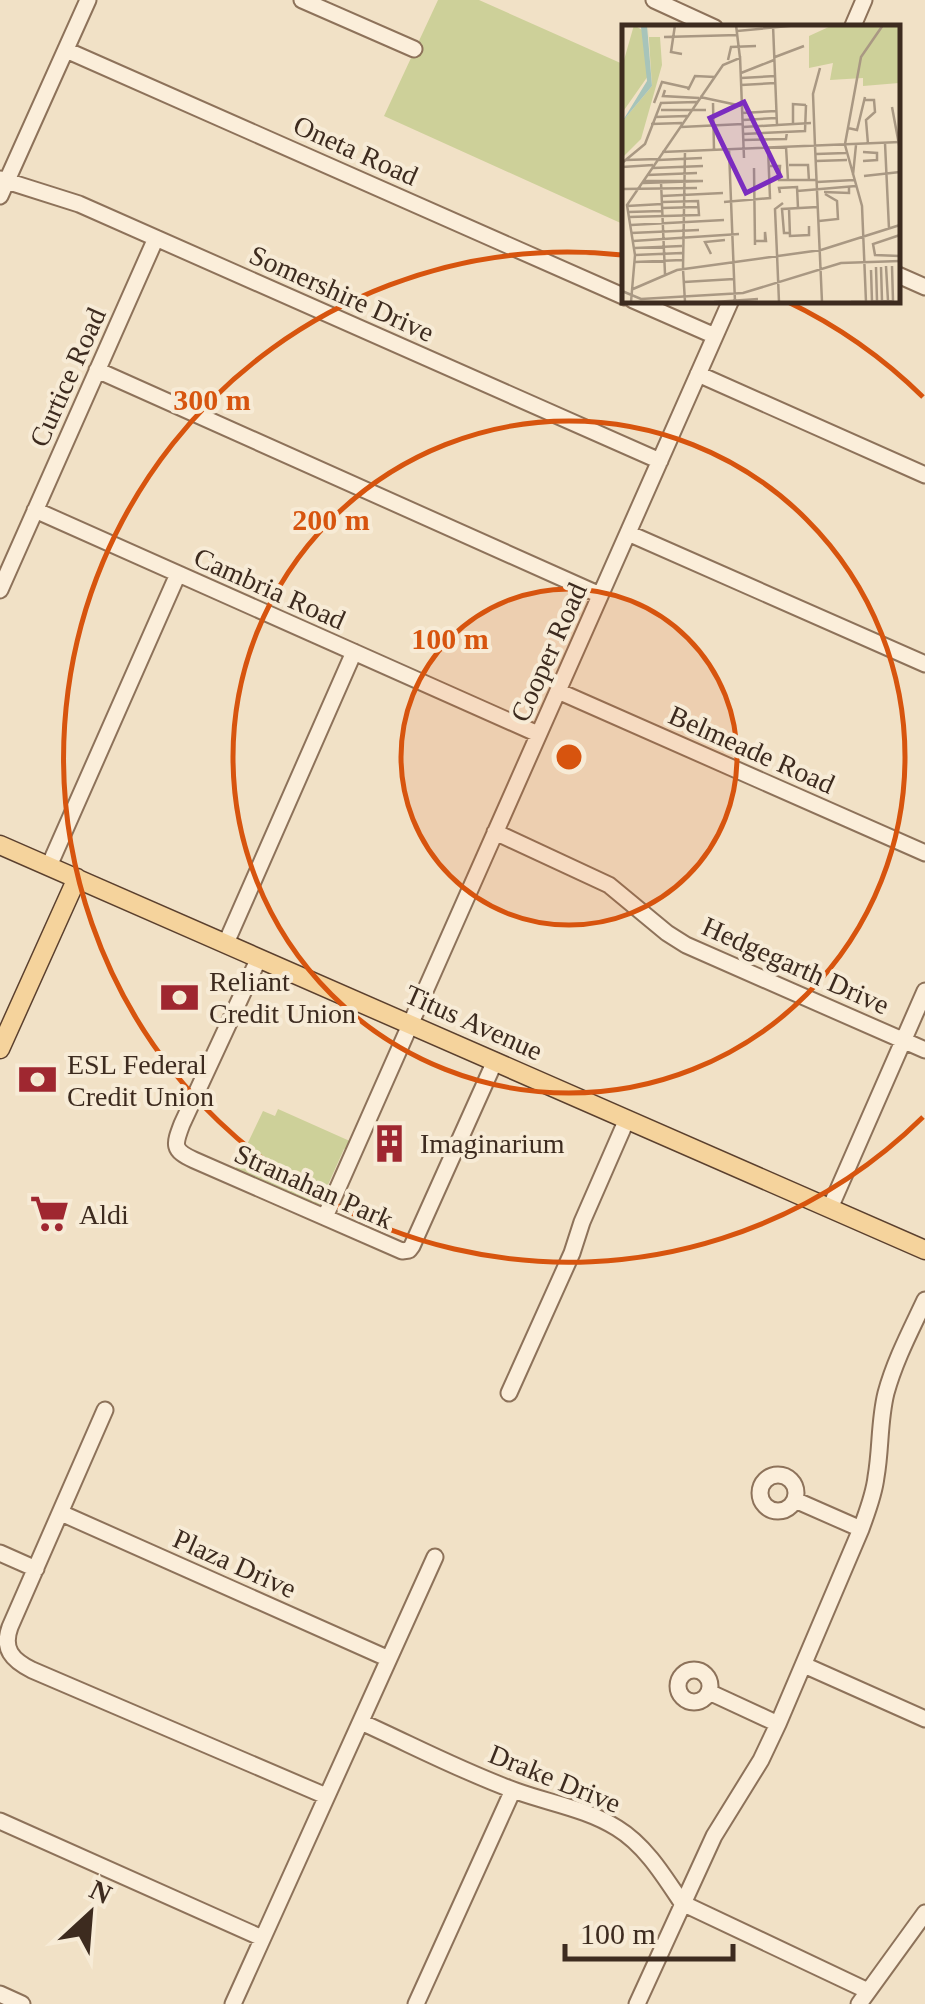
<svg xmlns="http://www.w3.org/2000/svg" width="925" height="2004" viewBox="0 0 925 2004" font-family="Georgia,serif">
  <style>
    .green { fill: #cdd099 }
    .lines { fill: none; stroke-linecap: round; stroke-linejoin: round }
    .minor-casing { stroke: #8d725a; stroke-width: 19 }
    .major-casing { stroke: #5b402e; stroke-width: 21 }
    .minor { stroke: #fbeeda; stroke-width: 15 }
    .major { stroke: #f5d39c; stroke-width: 18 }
    .ring { fill: none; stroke: #d7540e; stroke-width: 5 }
    .labels { text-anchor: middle; stroke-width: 8; stroke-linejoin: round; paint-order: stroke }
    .street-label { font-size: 28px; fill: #3d2b1f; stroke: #f7ebd6 }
    .poi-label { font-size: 28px; fill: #3d2b1f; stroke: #f7ebd6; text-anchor: start }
    .inset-road { fill: none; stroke: #a99883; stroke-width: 2.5 }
    .view { fill: #7b2cbf; fill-opacity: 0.15; stroke: #7b2cbf; stroke-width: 5 }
    .inset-edge { fill: none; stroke: #3d2b1f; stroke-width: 5 }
    .centre { fill: #d7540e; stroke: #f7ebd6; stroke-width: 5 }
    .ring-label { font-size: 30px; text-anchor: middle; font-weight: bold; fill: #d7540e; stroke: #f7ebd6; stroke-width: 8; stroke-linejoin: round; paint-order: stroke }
  </style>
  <rect width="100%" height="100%" fill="#f1e1c6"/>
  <!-- green -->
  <path class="green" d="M 438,0 L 479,0 L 625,65 L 625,225 L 384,116 Z
    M 278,1109 L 352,1142 L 348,1148 L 344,1149 L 323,1196 L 326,1199 L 324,1204 L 318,1208 L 234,1172 L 263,1111 L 275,1116 Z"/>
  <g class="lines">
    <defs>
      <path id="minor" d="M 302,0 L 414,49
        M 654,0 L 715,28
        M 852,28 L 864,0
        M 66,50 L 625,297
        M 0,179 L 79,204 L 660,461
        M 0,196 L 88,0
        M 898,275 L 925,287
        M 633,300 L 715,336
        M 97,370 L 600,595
        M 698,374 L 925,475
        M 35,510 L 538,734
        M 628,533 L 925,664
        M 0,590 L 156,238
        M 558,691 L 925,853
        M 495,832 L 609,885 L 667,933 L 686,945 L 925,1050
        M 49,866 L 178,574
        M 226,943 L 354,652
        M 259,958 L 182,1124 C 174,1145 172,1150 194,1160 L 402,1251 L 409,1250 L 412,1246 L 495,1061
        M 830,1208 L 925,991
        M 325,1217 L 731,300
        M 509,1393 L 572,1253 L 582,1222 L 627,1119
        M 105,1410 L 10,1627 C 2,1649 12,1660 32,1670 L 326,1796
        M760 1493a18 18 0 1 1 36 0a18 18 0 1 1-36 0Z
        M 795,1500 L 861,1529
        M 61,1513 L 389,1659
        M 0,1553 L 36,1569
        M 804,1665 L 925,1719
        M678 1686a16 16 0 1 1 32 0a16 16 0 1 1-32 0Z
        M 709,1692 L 778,1724
        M 361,1722 C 412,1745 463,1772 516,1791 C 549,1803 587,1809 617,1828 C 645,1845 664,1876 682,1903 L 868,1991
        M 0,1821 L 262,1938
        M 0,1994 L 22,2004
        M 233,2004 L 435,1557
        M 416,2004 L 513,1790
        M 637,2004 L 714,1836 L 761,1760 L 778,1724 L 861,1529 C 867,1512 874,1495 876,1477 C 881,1449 879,1421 886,1393 C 895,1360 911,1330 925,1300
        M 859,2004 L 925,1913"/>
      <path id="major" d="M 0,845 L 925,1250
        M 0,1049 L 77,878"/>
    </defs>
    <!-- minor casing -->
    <use href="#minor" class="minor-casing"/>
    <!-- major casing -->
    <use href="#major" class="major-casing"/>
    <!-- minor -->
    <use href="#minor" class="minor"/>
    <!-- major -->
    <use href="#major" class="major"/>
  </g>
  <!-- distance rings -->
  <circle cx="569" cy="757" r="168" fill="#d7540e" fill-opacity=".12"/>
  <g class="ring">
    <circle cx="569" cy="757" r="168"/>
    <circle cx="569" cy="757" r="336"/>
    <path d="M923 1117A505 505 0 1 1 622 255M786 301A505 505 0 0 1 923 397"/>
  </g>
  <!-- icons -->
  <defs>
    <symbol id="bank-bare" viewBox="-9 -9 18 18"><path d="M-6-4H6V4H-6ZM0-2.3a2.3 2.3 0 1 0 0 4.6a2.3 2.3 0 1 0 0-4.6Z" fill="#9f2730" stroke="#f7ebd6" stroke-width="2.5" paint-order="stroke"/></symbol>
    <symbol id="building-bare" viewBox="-9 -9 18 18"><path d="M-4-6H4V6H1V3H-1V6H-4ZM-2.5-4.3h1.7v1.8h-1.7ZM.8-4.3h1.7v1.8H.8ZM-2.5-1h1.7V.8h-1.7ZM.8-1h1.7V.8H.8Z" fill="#9f2730" stroke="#f7ebd6" stroke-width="2.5" paint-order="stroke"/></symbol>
    <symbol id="supermarket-bare" viewBox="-9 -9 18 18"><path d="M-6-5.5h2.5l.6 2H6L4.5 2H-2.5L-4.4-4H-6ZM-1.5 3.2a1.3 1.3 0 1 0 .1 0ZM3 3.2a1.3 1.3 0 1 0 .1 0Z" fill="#9f2730" stroke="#f7ebd6" stroke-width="2.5" paint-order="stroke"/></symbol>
  </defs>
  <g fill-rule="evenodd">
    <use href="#bank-bare" x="152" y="970" width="55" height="55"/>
    <use href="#bank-bare" x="10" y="1052" width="55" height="55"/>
    <use href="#building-bare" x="362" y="1116" width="55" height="55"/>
    <use href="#supermarket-bare" x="22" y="1186" width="55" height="55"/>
  </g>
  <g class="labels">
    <!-- street labels -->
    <g class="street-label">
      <text transform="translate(356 150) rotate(24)" y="10">Oneta Road</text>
      <text transform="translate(342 293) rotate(24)" y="10">Somershire Drive</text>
      <text transform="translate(67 377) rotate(-66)" y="10">Curtice Road</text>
      <text transform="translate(270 588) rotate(24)" y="10">Cambria Road</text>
      <text transform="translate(548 652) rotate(-66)" y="10">Cooper Road</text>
      <text transform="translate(752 749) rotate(24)" y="10">Belmeade Road</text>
      <text transform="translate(796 965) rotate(24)" y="10">Hedgegarth Drive</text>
      <text transform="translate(474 1022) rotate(24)" y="10">Titus Avenue</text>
      <text transform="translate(314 1186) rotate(24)" y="10">Stranahan Park</text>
      <text transform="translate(235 1563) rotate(24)" y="10">Plaza Drive</text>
      <text transform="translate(555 1778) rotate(22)" y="10">Drake Drive</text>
    </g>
    <!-- poi labels -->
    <g class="poi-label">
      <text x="209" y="991">Reliant<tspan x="209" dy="32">Credit Union</tspan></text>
      <text x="67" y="1074">ESL Federal<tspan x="67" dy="32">Credit Union</tspan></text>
      <text x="420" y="1153">Imaginarium</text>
      <text x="79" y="1224">Aldi</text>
    </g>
  </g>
  <!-- overview -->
  <g transform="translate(622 25)">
    <rect width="278" height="278" fill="#f1e1c6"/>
    <path d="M 12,0 L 20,5 L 26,51 L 0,88 L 0,42 ZM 26,0 L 27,12 L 38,12 L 40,40 L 19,114 L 0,133 L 0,97 L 30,61 ZM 211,0 L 277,0 L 277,58 L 241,61 L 241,53 L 208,55 L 211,38 L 187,43 L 187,11 Z" fill="#cdd099"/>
    <path d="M 25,0 L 30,61 L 0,97 L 25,56 L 19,2 Z" fill="#a7c4ba"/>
    <path class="inset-road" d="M 53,0 L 49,27 L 60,29M 115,6 L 177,0M 42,12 L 116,10M 118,31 L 122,133M 153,32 L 182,21M 106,35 L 109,22 L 134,21M 119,48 L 152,35M 119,53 L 153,51M 119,60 L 153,58M 43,65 L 41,71 L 77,73M 66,65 L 73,51 L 93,52M 78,72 L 120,81M 243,75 L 252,75 L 253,87 L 244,95 L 246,119M 32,78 L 40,57 L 67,63M 38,78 L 75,77M 91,78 L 92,125M 270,82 L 278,125M 39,85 L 84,85M 120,88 L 154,86M 33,92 L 65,91M 121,95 L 154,93M 29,99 L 60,98M 171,99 L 171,79 L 184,80M 155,100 L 189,98M 59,102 L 121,99M 121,102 L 155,100 L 151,0M 226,103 L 235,105 L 243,72M 121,109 L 183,106 L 184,80M 121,115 L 164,114 L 165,107M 263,118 L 267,204M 223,119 L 239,32 L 261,0M 223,120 L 240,181 L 244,277M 193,121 L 191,69 L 198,43M 193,121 L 200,277M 164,122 L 166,155M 107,125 L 113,277M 40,127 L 278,117M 241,127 L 255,128 L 255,135 L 241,136M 194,129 L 224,128M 4,135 L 36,134M 36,135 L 80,133M 194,136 L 225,135M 0,138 L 23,119 L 39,78M 167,140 L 186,140 L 187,156M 148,141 L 158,141 L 157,155 L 195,155M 0,142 L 31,140M 31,143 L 81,141M 132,143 L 133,220M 25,150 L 75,148M 231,150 L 234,120M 242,151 L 278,147M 39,157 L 43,249M 195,157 L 232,155M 21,158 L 81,156 L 21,156M 0,164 L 75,163M 175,166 L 234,161M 202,167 L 227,168 L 227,162M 158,168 L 157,163 L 175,162 L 176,183M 40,171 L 101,168M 102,177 L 148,173 L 146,123M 5,181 L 40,179M 40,183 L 77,182M 167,183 L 168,211 L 187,210 L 187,201M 6,187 L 40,186M 7,192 L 77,190 L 76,176 L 40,177M 197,196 L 216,194 L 215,176 L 203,169M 9,200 L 102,195M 9,208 L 77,205M 168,208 L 162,208 L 160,184 L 196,182M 278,210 L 251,219 L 253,230 L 278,231M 11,216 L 117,209M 132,216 L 143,216 L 143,207 L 144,216 L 143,216M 13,223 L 60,221M 89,229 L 83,217 L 103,215M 155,229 L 153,184 L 161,178M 155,229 L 157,277M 13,230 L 60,228M 13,237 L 60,235M 264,241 L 266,276M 270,241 L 271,276M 254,242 L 255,276M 259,242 L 260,276M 61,244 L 63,126M 61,244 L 63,277M 249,245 L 250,277M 62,257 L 112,254M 11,264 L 55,245 L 199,225 L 278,200M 0,266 L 19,274 L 121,268 L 219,238 L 278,236M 9,277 L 13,230 L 5,180 L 101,40 L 118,33 L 114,0M 92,277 L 136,274M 229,277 L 271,276"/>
    <path class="view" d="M 122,77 L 158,151 L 124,168 L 88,93 Z"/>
    <rect width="278" height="278" class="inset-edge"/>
  </g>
  <circle cx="569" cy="757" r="15" class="centre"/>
  <g class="ring-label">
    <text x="212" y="410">300 m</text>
    <text x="331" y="530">200 m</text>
    <text x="450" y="649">100 m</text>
  </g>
  <!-- north arrow -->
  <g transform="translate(90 1914) rotate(26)" stroke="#f7ebd6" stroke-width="8" paint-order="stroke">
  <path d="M0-8L18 38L0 25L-18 38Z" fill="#3d2b1f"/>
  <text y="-15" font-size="28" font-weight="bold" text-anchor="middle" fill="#3d2b1f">N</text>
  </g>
  <!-- scale -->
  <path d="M565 1944v15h168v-15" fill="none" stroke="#3d2b1f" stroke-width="5"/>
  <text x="580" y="1944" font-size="30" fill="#3d2b1f" stroke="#f7ebd6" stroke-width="8" paint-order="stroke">100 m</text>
</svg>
